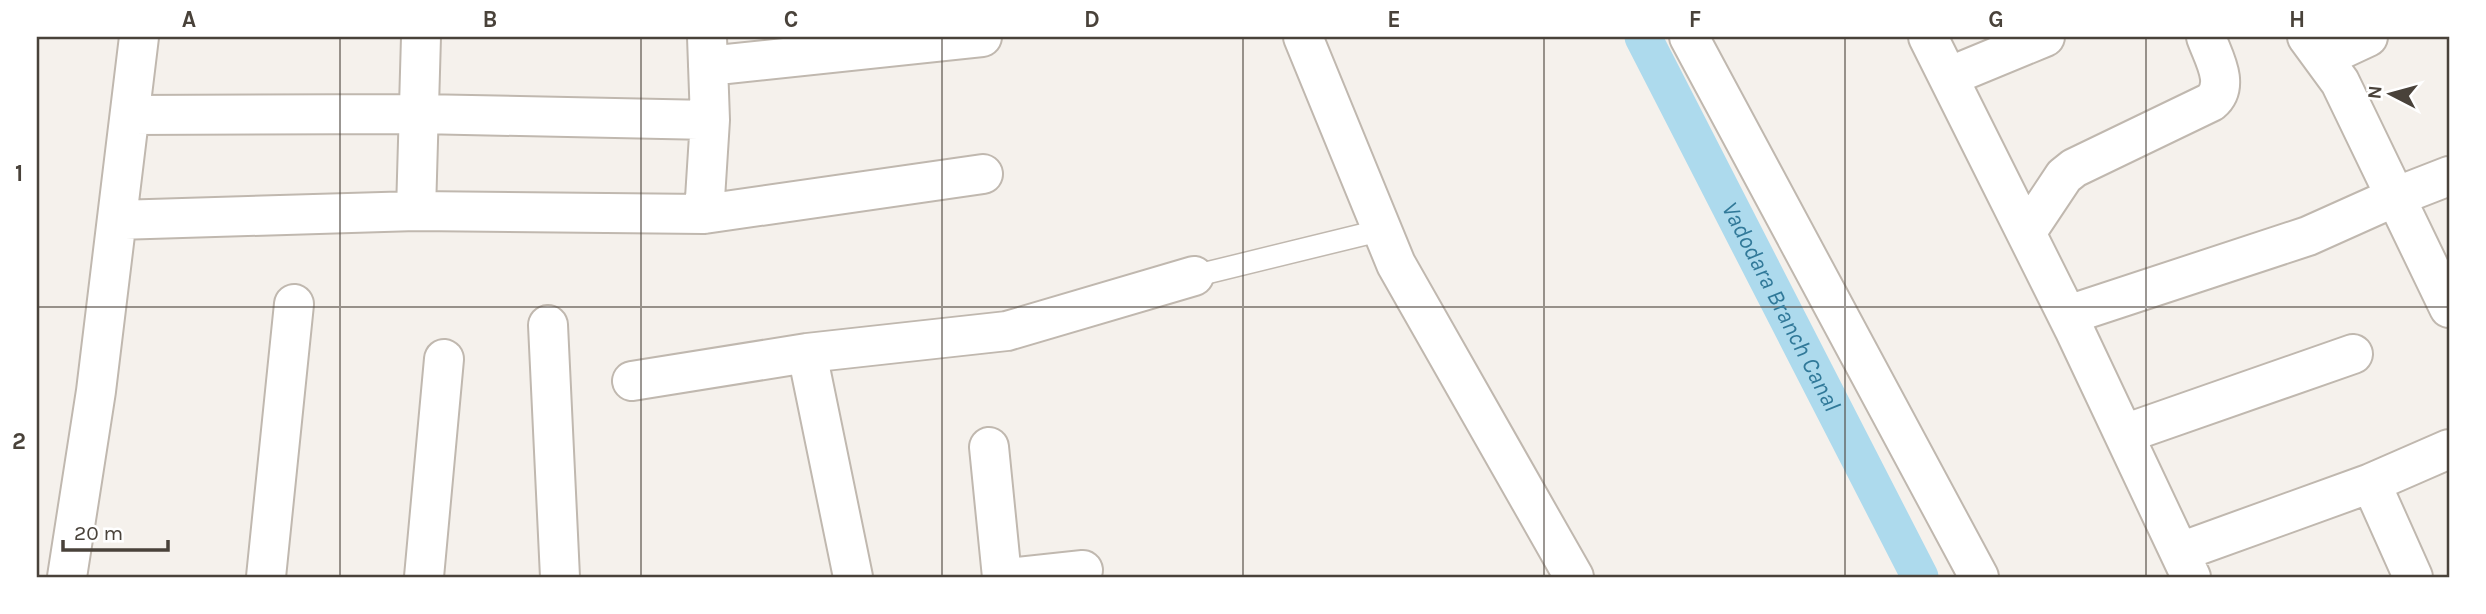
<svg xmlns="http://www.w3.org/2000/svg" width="2486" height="614" viewBox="0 0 2486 614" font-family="Karla,sans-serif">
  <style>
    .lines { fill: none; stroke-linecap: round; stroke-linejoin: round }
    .canal { stroke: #addaed; stroke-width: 37 }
    .service-casing { stroke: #c0b8af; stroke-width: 24 }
    .minor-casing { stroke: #c0b8af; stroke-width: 42 }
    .service { stroke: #fff; stroke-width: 21 }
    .minor { stroke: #fff; stroke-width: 38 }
    .grid { fill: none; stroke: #49423a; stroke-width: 2; stroke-opacity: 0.55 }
    .labels { text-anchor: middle; stroke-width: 6; stroke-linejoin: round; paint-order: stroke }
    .water-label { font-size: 24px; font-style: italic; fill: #317999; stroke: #fff }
    .neatline { fill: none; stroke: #49423a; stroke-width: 2.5 }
    .grid-label { font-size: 23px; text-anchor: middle; font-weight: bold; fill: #49423a }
  </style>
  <rect width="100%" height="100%" fill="#f5f1ec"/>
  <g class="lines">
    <!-- canal -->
    <path class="canal" id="s1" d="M 1643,37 L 1920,577"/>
    <defs>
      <path id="service" d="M 1194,276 L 1382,230"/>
      <path id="minor" d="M 1303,37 L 1396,264 L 1574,577
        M 1689,37 L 1979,577
        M 1928,37 L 2074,329 L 2191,577
        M 2307,37 L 2340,82 L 2449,308
        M 2323,58 L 2368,37
        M 708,66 L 982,37
        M 1948,77 L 2045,37
        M 130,115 L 419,114 L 710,120
        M 416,211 L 421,37
        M 704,214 L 983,174
        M 117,220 L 416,211 L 704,214 L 710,120 L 707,37
        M 2026,233 L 2064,176 L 2074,168 L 2211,102 C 2231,85 2213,57 2206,37
        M 2068,315 L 2308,236 L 2395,197 L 2449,176
        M 548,325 L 560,577
        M 807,353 L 1007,331 L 1194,276
        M 632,381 L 807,353 L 853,577
        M 2124,434 L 2353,354
        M 989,447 L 1002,577
        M 2180,552 L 2371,483
        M 67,577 L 96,391 L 139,37
        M 266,577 L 294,304
        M 424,577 L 444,359
        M 1018,577 L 1083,570
        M 2413,577 L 2371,483 L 2449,449"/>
    </defs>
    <!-- service casing -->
    <use href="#service" class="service-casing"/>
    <!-- minor casing -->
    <use href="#minor" class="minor-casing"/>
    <!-- service -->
    <use href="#service" class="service"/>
    <!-- minor -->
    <use href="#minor" class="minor"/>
  </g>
  <!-- grid -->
  <path class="grid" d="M 340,37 L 340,577M 641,37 L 641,577M 942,37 L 942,577M 1243,37 L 1243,577M 1544,37 L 1544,577M 1845,37 L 1845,577M 2146,37 L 2146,577M 37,307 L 2449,307"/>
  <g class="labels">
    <!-- water labels -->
    <g class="water-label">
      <text dy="8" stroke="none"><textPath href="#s1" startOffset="303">Vadodara Branch Canal</textPath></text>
    </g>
  </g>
  <!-- border -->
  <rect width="2486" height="614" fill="none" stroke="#ffffff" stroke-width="77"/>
  <!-- north arrow -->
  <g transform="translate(2391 94) rotate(276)" stroke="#ffffff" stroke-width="5" paint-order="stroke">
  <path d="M0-5L12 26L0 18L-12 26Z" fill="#49423a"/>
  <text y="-10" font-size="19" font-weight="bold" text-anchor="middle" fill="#49423a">N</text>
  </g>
  <!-- scale -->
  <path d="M63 540v10h105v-10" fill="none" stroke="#49423a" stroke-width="3.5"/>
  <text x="74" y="540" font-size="21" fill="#49423a" stroke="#ffffff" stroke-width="5" paint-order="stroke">20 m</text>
  <rect x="38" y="38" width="2410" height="538" class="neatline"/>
  <g class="grid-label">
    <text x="189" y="27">A</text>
    <text x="490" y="27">B</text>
    <text x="791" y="27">C</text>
    <text x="1092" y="27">D</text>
    <text x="1394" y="27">E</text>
    <text x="1695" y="27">F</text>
    <text x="1996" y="27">G</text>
    <text x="2297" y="27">H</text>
    <text x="19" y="181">1</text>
    <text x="19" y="449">2</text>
  </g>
</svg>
